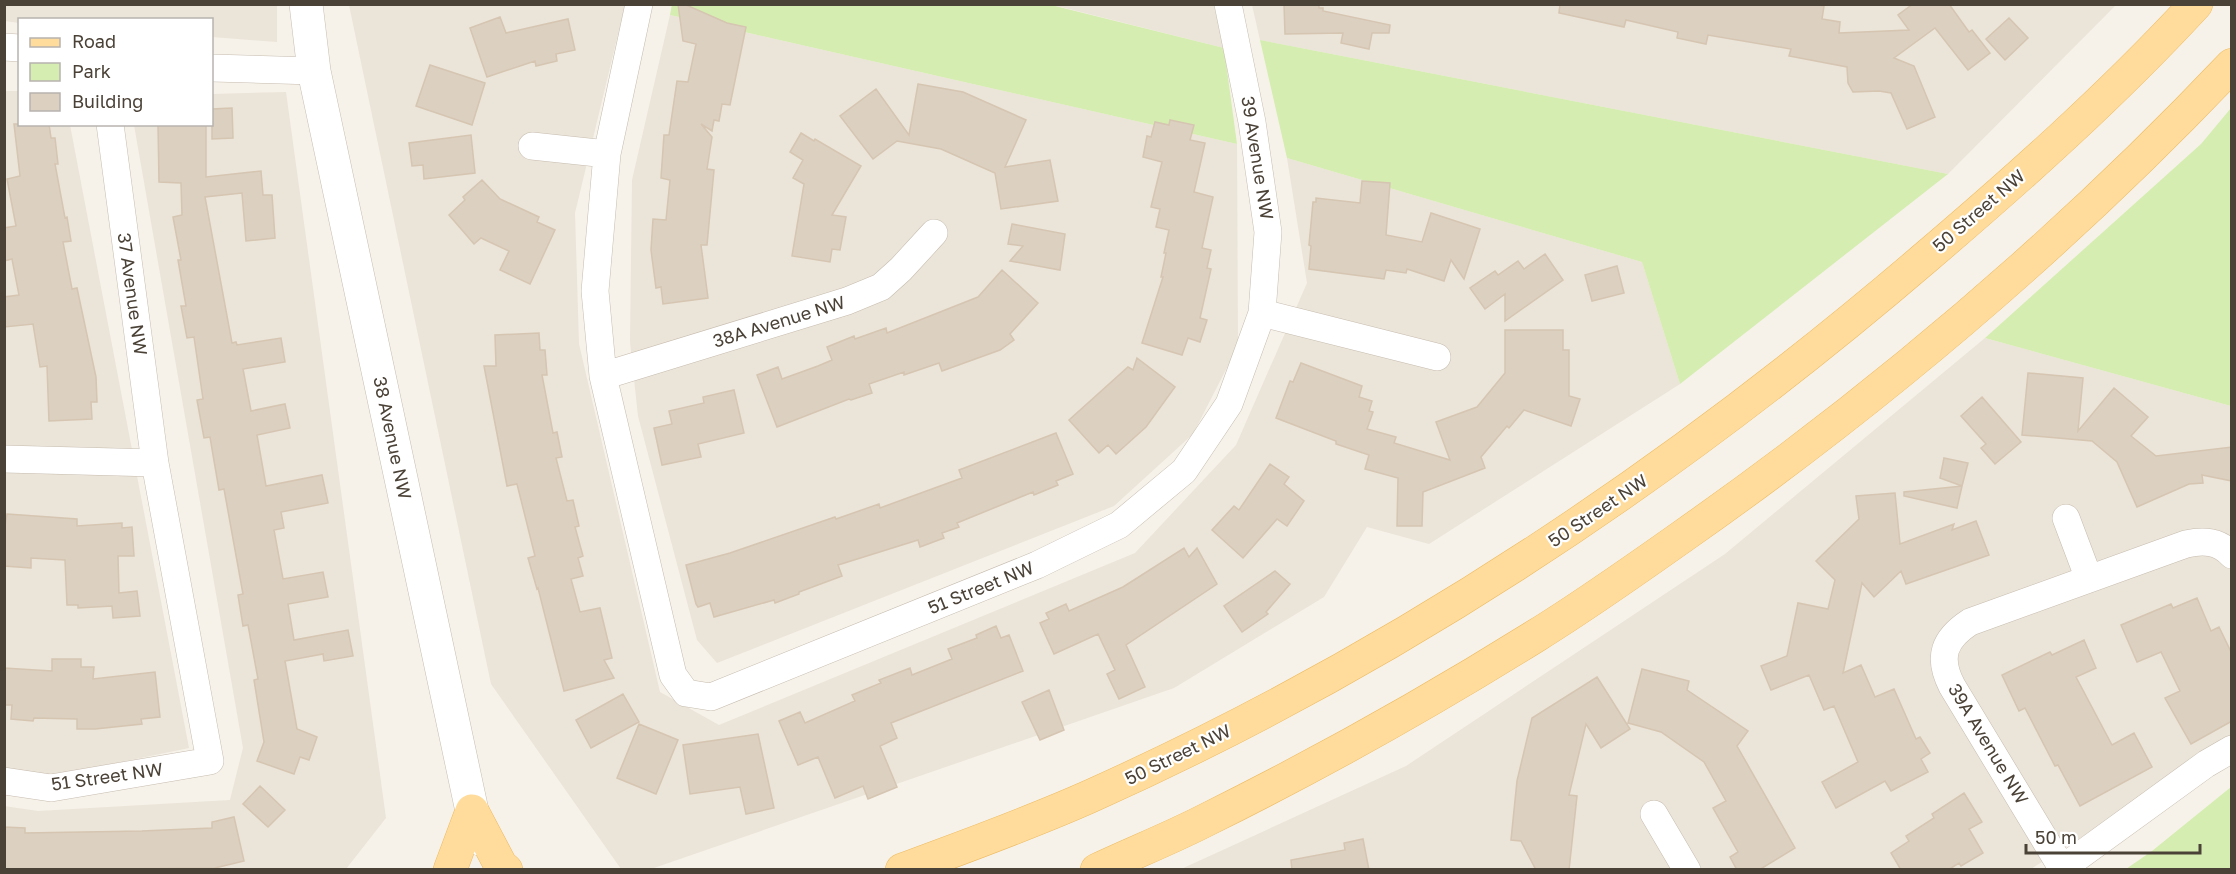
<svg xmlns="http://www.w3.org/2000/svg" width="2236" height="874" viewBox="0 0 2236 874" font-family="'Golos Text',sans-serif">
  <style>
    .residential { fill: #ebe4d8 }
    .green { fill: #d5edb0 }
    .building { fill: #dcd0c1; stroke: #d5c5b1; stroke-width: 1.5 }
    .lines { fill: none; stroke-linecap: round; stroke-linejoin: round }
    .minor-casing { stroke: #c6bcaf; stroke-width: 28 }
    .tertiary-casing { stroke: #c6bcaf; stroke-width: 34 }
    .primary-casing { stroke: #eebb61; stroke-width: 34 }
    .minor { stroke: #fff; stroke-width: 27 }
    .tertiary { stroke: #fff; stroke-width: 33 }
    .primary { stroke: #ffdc9b; stroke-width: 33 }
    .labels { text-anchor: middle; stroke-width: 4.5; stroke-linejoin: round; paint-order: stroke }
    .street-label { font-size: 18px; fill: #4b4237; stroke: #fff }
  </style>
  <rect width="100%" height="100%" fill="#f6f2ea"/>
  <!-- residential -->
  <path class="residential" d="M 4,5 L 277,5 L 277,42 L 212,37 L 212,20 L 20,20 L 19,23 L 5,21 Z
    M 349,5 L 625,5 L 575,213 L 579,344 L 660,692 L 719,725 L 1135,553 L 1236,445 L 1307,283 L 1287,158 L 1642,262 L 1680,384 L 1429,544 L 1367,527 L 1324,597 L 1174,688 L 651,869 L 621,869 L 491,684 Z
    M 1051,5 L 1214,5 L 1224,48 L 1065,8 Z
    M 1252,5 L 2116,5 L 1948,174 L 1260,40 Z
    M 670,15 L 1237,144 L 1238,346 L 1193,434 L 1114,506 L 717,663 L 697,640 L 638,416 L 630,342 L 632,180 Z
    M 4,91 L 19,91 L 20,124 L 70,125 L 189,748 L 49,777 L 5,769 Z
    M 286,92 L 386,818 L 346,869 L 5,870 L 4,806 L 38,811 L 230,800 L 243,748 L 134,125 L 212,124 L 212,94 Z
    M 1985,338 L 2231,406 L 2231,743 L 2031,869 L 1179,870 L 1406,766 L 1725,554 Z"/>
  <!-- green -->
  <path class="green" d="M 672,4 L 1051,5 L 1224,48 L 1237,144 L 670,15 Z
    M 1260,40 L 1948,174 L 1680,384 L 1642,262 L 1287,158 Z
    M 2231,108 L 2231,406 L 1985,338 L 2201,144 Z
    M 2231,787 L 2231,869 L 2126,869 L 2152,851 Z"/>
  <!-- building -->
  <path class="building" d="M 678,4 L 684,4 L 727,23 L 746,27 L 730,105 L 722,104 L 719,121 L 714,120 L 712,131 L 701,124 L 712,137 L 707,169 L 714,170 L 707,245 L 701,245 L 708,298 L 663,304 L 661,287 L 656,288 L 651,250 L 653,219 L 666,220 L 670,180 L 661,178 L 664,135 L 669,135 L 677,81 L 688,82 L 696,44 L 683,41 Z
    M 1284,4 L 1319,4 L 1319,8 L 1323,8 L 1323,11 L 1390,25 L 1389,33 L 1372,33 L 1369,49 L 1341,43 L 1343,33 L 1285,34 Z
    M 1560,4 L 1814,4 L 1824,6 L 1822,19 L 1840,22 L 1839,33 L 1909,30 L 1898,15 L 1913,4 L 1949,4 L 1969,32 L 1972,30 L 1990,53 L 1968,70 L 1935,28 L 1894,58 L 1914,66 L 1935,117 L 1907,129 L 1891,93 L 1879,91 L 1853,92 L 1848,83 L 1847,67 L 1789,56 L 1791,49 L 1708,35 L 1706,44 L 1677,38 L 1678,32 L 1626,20 L 1624,27 L 1559,13 Z
    M 500,17 L 506,33 L 568,19 L 575,50 L 556,54 L 557,61 L 536,66 L 535,61 L 487,77 L 470,28 Z
    M 2009,18 L 2028,38 L 2005,60 L 1986,39 Z
    M 430,65 L 485,83 L 472,125 L 416,106 Z
    M 918,84 L 963,92 L 1026,120 L 1005,167 L 1050,160 L 1058,201 L 1001,209 L 995,173 L 941,149 L 897,141 L 873,159 L 840,116 L 876,89 L 909,135 Z
    M 232,108 L 233,138 L 212,139 L 212,109 Z
    M 1170,120 L 1194,125 L 1190,140 L 1205,143 L 1194,192 L 1213,197 L 1202,248 L 1211,250 L 1207,268 L 1211,269 L 1200,318 L 1207,320 L 1200,342 L 1188,338 L 1182,355 L 1142,343 L 1163,277 L 1161,277 L 1166,253 L 1164,253 L 1169,230 L 1156,227 L 1160,209 L 1151,207 L 1162,162 L 1143,157 L 1147,136 L 1151,137 L 1155,122 L 1169,125 Z
    M 14,124 L 49,124 L 51,138 L 55,138 L 58,164 L 55,164 L 65,218 L 67,217 L 71,241 L 63,242 L 72,289 L 77,288 L 96,377 L 97,402 L 91,402 L 92,419 L 49,421 L 47,366 L 40,367 L 33,324 L 4,327 L 4,297 L 19,295 L 12,259 L 4,261 L 4,228 L 16,226 L 7,179 L 20,176 Z
    M 158,124 L 206,124 L 206,177 L 261,171 L 263,195 L 272,195 L 275,238 L 246,241 L 242,193 L 205,197 L 232,343 L 236,342 L 237,345 L 281,338 L 285,362 L 243,369 L 251,411 L 285,404 L 290,428 L 257,435 L 266,486 L 322,475 L 328,503 L 281,512 L 284,528 L 274,530 L 283,579 L 323,572 L 328,597 L 288,604 L 294,640 L 348,630 L 353,656 L 324,661 L 323,654 L 285,661 L 297,729 L 317,737 L 309,760 L 300,757 L 294,774 L 257,761 L 264,742 L 254,680 L 258,679 L 248,625 L 243,626 L 238,595 L 243,594 L 224,489 L 219,490 L 210,437 L 204,438 L 197,400 L 203,399 L 194,337 L 187,338 L 181,306 L 186,306 L 178,260 L 181,260 L 173,217 L 182,215 L 181,183 L 159,182 Z
    M 801,133 L 814,141 L 815,139 L 861,166 L 832,215 L 846,217 L 840,250 L 832,249 L 830,262 L 792,256 L 804,184 L 793,178 L 803,160 L 790,152 Z
    M 471,135 L 475,173 L 424,179 L 423,165 L 412,166 L 409,143 Z
    M 482,180 L 500,199 L 539,217 L 537,222 L 555,230 L 530,284 L 500,270 L 509,251 L 481,238 L 474,244 L 449,215 L 465,200 L 463,197 Z
    M 1362,181 L 1390,183 L 1386,235 L 1422,242 L 1431,213 L 1480,229 L 1464,279 L 1451,260 L 1444,281 L 1407,269 L 1406,273 L 1386,270 L 1384,279 L 1309,269 L 1311,246 L 1309,245 L 1313,202 L 1316,202 L 1316,198 L 1360,203 Z
    M 1012,224 L 1065,234 L 1060,270 L 1010,261 L 1023,246 L 1008,244 Z
    M 1545,254 L 1563,280 L 1505,321 L 1505,294 L 1485,309 L 1470,288 L 1495,271 L 1498,275 L 1518,261 L 1524,269 Z
    M 1617,266 L 1624,293 L 1592,301 L 1585,275 Z
    M 1002,270 L 1038,303 L 1010,334 L 1014,340 L 1000,350 L 942,371 L 939,363 L 904,375 L 904,372 L 869,384 L 872,393 L 851,400 L 849,399 L 777,427 L 757,375 L 778,367 L 782,379 L 818,366 L 832,360 L 827,347 L 854,336 L 855,339 L 886,328 L 887,333 L 978,297 Z
    M 1505,330 L 1563,330 L 1563,350 L 1569,350 L 1569,396 L 1580,399 L 1571,426 L 1524,410 L 1509,428 L 1507,426 L 1481,457 L 1485,468 L 1423,492 L 1422,526 L 1397,526 L 1398,478 L 1365,469 L 1369,455 L 1336,444 L 1336,441 L 1276,418 L 1290,381 L 1293,382 L 1301,363 L 1362,386 L 1359,397 L 1372,401 L 1369,411 L 1373,412 L 1367,429 L 1396,437 L 1394,443 L 1450,460 L 1436,422 L 1477,407 L 1505,373 Z
    M 539,333 L 540,350 L 545,350 L 547,375 L 542,375 L 553,433 L 557,432 L 562,457 L 556,458 L 567,501 L 573,500 L 579,526 L 575,527 L 583,556 L 578,558 L 583,576 L 571,579 L 580,612 L 600,608 L 612,658 L 604,660 L 614,678 L 564,691 L 538,588 L 537,589 L 528,558 L 535,556 L 517,484 L 507,486 L 484,366 L 496,366 L 495,335 Z
    M 1137,358 L 1175,387 L 1146,427 L 1116,454 L 1108,445 L 1099,453 L 1069,420 L 1128,367 L 1133,370 Z
    M 2028,373 L 2083,378 L 2078,431 L 2114,388 L 2148,417 L 2131,436 L 2156,456 L 2232,447 L 2232,481 L 2202,475 L 2203,483 L 2189,484 L 2137,507 L 2117,462 L 2092,441 L 2022,435 Z
    M 734,390 L 744,433 L 698,444 L 701,457 L 662,465 L 654,428 L 672,424 L 669,411 L 704,403 L 703,397 Z
    M 1982,397 L 2021,442 L 1995,464 L 1981,448 L 1986,444 L 1961,416 Z
    M 1056,433 L 1073,474 L 1056,481 L 1058,485 L 1034,495 L 1033,492 L 957,523 L 959,527 L 942,533 L 944,538 L 920,547 L 918,540 L 838,565 L 842,576 L 799,592 L 799,594 L 775,603 L 774,600 L 714,617 L 710,603 L 698,607 L 696,604 L 686,565 L 730,553 L 835,517 L 836,519 L 879,504 L 880,508 L 962,478 L 959,470 Z
    M 1944,458 L 1968,463 L 1962,486 L 1940,478 Z
    M 1270,464 L 1289,477 L 1284,484 L 1304,501 L 1287,526 L 1277,519 L 1243,558 L 1212,530 L 1234,506 L 1239,510 Z
    M 1962,486 L 1957,508 L 1904,496 L 1904,492 Z
    M 1895,493 L 1900,544 L 1954,524 L 1952,530 L 1976,521 L 1989,555 L 1906,584 L 1901,571 L 1874,597 L 1862,583 L 1843,673 L 1861,665 L 1875,697 L 1894,689 L 1916,739 L 1920,737 L 1930,753 L 1921,759 L 1928,772 L 1891,791 L 1885,781 L 1836,808 L 1822,782 L 1858,762 L 1834,706 L 1824,710 L 1809,675 L 1771,690 L 1761,666 L 1787,656 L 1798,603 L 1828,609 L 1835,580 L 1816,561 L 1859,519 L 1856,496 Z
    M 7,514 L 77,519 L 77,526 L 122,523 L 122,528 L 132,527 L 134,556 L 118,556 L 119,593 L 137,591 L 140,616 L 113,618 L 112,606 L 78,608 L 78,605 L 67,605 L 65,560 L 31,558 L 31,568 L 4,566 L 4,531 Z
    M 1184,548 L 1189,557 L 1197,548 L 1217,584 L 1126,645 L 1145,687 L 1119,699 L 1107,674 L 1115,670 L 1098,634 L 1054,654 L 1040,623 L 1049,619 L 1046,613 L 1066,604 L 1069,611 L 1123,587 Z
    M 1275,571 L 1290,584 L 1266,612 L 1268,614 L 1242,632 L 1224,606 Z
    M 2197,598 L 2211,631 L 2219,627 L 2232,654 L 2232,721 L 2191,744 L 2165,698 L 2180,691 L 2161,652 L 2137,662 L 2121,625 L 2171,604 L 2173,608 Z
    M 996,626 L 1001,638 L 1009,635 L 1023,671 L 891,723 L 897,738 L 880,746 L 897,787 L 868,799 L 863,786 L 835,798 L 818,757 L 798,765 L 779,721 L 800,712 L 805,723 L 855,701 L 852,695 L 881,683 L 879,680 L 910,668 L 912,675 L 952,659 L 948,649 L 977,638 L 976,635 Z
    M 2084,640 L 2096,668 L 2076,677 L 2112,745 L 2134,733 L 2152,767 L 2080,806 L 2058,765 L 2055,766 L 2025,708 L 2019,711 L 2002,675 L 2050,652 L 2052,655 Z
    M 52,659 L 81,659 L 81,667 L 94,667 L 93,679 L 155,672 L 160,717 L 141,719 L 142,724 L 95,729 L 77,729 L 77,719 L 34,718 L 33,721 L 11,719 L 12,705 L 4,705 L 4,668 L 52,671 Z
    M 1642,669 L 1689,681 L 1687,690 L 1748,731 L 1737,746 L 1795,848 L 1759,870 L 1737,870 L 1730,857 L 1738,852 L 1713,808 L 1726,801 L 1704,762 L 1661,732 L 1628,723 Z
    M 1597,677 L 1630,729 L 1601,748 L 1586,724 L 1569,795 L 1577,796 L 1569,870 L 1536,870 L 1521,841 L 1511,840 L 1517,781 L 1532,718 Z
    M 1049,690 L 1064,730 L 1040,740 L 1022,702 Z
    M 623,694 L 639,722 L 591,748 L 576,720 Z
    M 639,724 L 678,740 L 656,794 L 617,778 Z
    M 758,734 L 774,808 L 746,814 L 740,787 L 690,794 L 683,745 Z
    M 260,786 L 285,810 L 268,827 L 243,804 Z
    M 1964,793 L 1982,822 L 1969,829 L 1983,853 L 1961,866 L 1959,863 L 1948,870 L 1901,870 L 1891,853 L 1909,841 L 1906,836 L 1934,818 L 1932,814 Z
    M 234,817 L 244,861 L 215,868 L 4,870 L 4,827 L 25,828 L 25,833 L 142,831 L 212,828 L 212,822 Z
    M 1363,839 L 1369,870 L 1292,870 L 1291,860 L 1345,850 L 1344,843 Z"/>
  <g class="lines">
    <defs>
      <path id="minor" d="M 639,4 L 607,154 L 595,291 L 603,376 L 673,675 L 686,693 L 711,697 L 1037,565 L 1119,525 L 1184,471 L 1229,404 L 1262,313 L 1268,232 L 1252,122 L 1228,4
        M 4,47 L 20,48
        M 212,68 L 314,71
        M 532,146 L 607,154
        M 1262,313 L 1437,357
        M 603,376 L 847,301 L 881,287 L 901,269 L 934,233
        M 4,459 L 155,463
        M 2066,518 L 2089,579
        M 4,781 L 51,788 L 210,761 L 155,463 L 110,124
        M 1654,814 L 1687,870
        M 2062,868 L 1952,686 C 1937,657 1944,639 1970,622 L 2186,544 C 2204,540 2219,541 2232,555
        M 2060,870 L 2206,764 L 2232,749"/>
      <path id="tertiary" d="M 306,4 L 314,71 L 472,811 L 480,839"/>
      <path id="primary" d="M 472,811 L 501,866 L 506,870
        M 450,870 L 472,811
        M 902,870 C 966,846 1031,823 1093,795 C 1396,659 1673,474 1925,258 C 2019,178 2112,95 2196,4
        M 1097,870 C 1133,853 1171,838 1206,820 C 1319,764 1430,702 1537,635 C 1587,604 1635,570 1683,536 C 1881,397 2065,241 2232,65"/>
    </defs>
    <!-- minor casing -->
    <use href="#minor" class="minor-casing"/>
    <!-- tertiary casing -->
    <use href="#tertiary" class="tertiary-casing"/>
    <!-- primary casing -->
    <use href="#primary" class="primary-casing"/>
    <!-- minor -->
    <use href="#minor" class="minor"/>
    <!-- tertiary -->
    <use href="#tertiary" class="tertiary"/>
    <!-- primary -->
    <use href="#primary" class="primary"/>
  </g>
  <g class="labels">
    <!-- street labels -->
    <g class="street-label">
      <text transform="translate(1257 158) rotate(81)" y="6">39 Avenue NW</text>
      <text transform="translate(1979 211) rotate(-41)" y="6">50 Street NW</text>
      <text transform="translate(132 294) rotate(82)" y="6">37 Avenue NW</text>
      <text transform="translate(779 322) rotate(-17)" y="6">38A Avenue NW</text>
      <text transform="translate(392 438) rotate(78)" y="6">38 Avenue NW</text>
      <text transform="translate(1598 511) rotate(-34)" y="6">50 Street NW</text>
      <text transform="translate(981 588) rotate(-22)" y="6">51 Street NW</text>
      <text transform="translate(1988 744) rotate(59)" y="6">39A Avenue NW</text>
      <text transform="translate(1178 755) rotate(-26)" y="6">50 Street NW</text>
      <text transform="translate(107 777) rotate(-8)" y="6">51 Street NW</text>
    </g>
  </g>
  <!-- border -->
  <rect width="2236" height="874" fill="none" stroke="#4b4237" stroke-width="12"/>
  <!-- legend -->
  <rect x="18" y="18" width="195" height="108" fill="#ffffff" stroke="#b7b3af" stroke-width="1.5"/>
  <rect x="30" y="38" width="30" height="9" fill="#ffdc9b" stroke="#b7b3af" stroke-width="1.5"/>
  <text x="72" y="48" font-size="18" fill="#4b4237">Road</text>
  <rect x="30" y="63" width="30" height="18" fill="#d5edb0" stroke="#b7b3af" stroke-width="1.5"/>
  <text x="72" y="78" font-size="18" fill="#4b4237">Park</text>
  <rect x="30" y="93" width="30" height="18" fill="#dcd0c1" stroke="#b7b3af" stroke-width="1.5"/>
  <text x="72" y="108" font-size="18" fill="#4b4237">Building</text>
  <!-- scale -->
  <path d="M2026 844v9h174v-9" fill="none" stroke="#4b4237" stroke-width="3"/>
  <text x="2035" y="844" font-size="18" fill="#4b4237" stroke="#ffffff" stroke-width="4.5" paint-order="stroke">50 m</text>
</svg>
